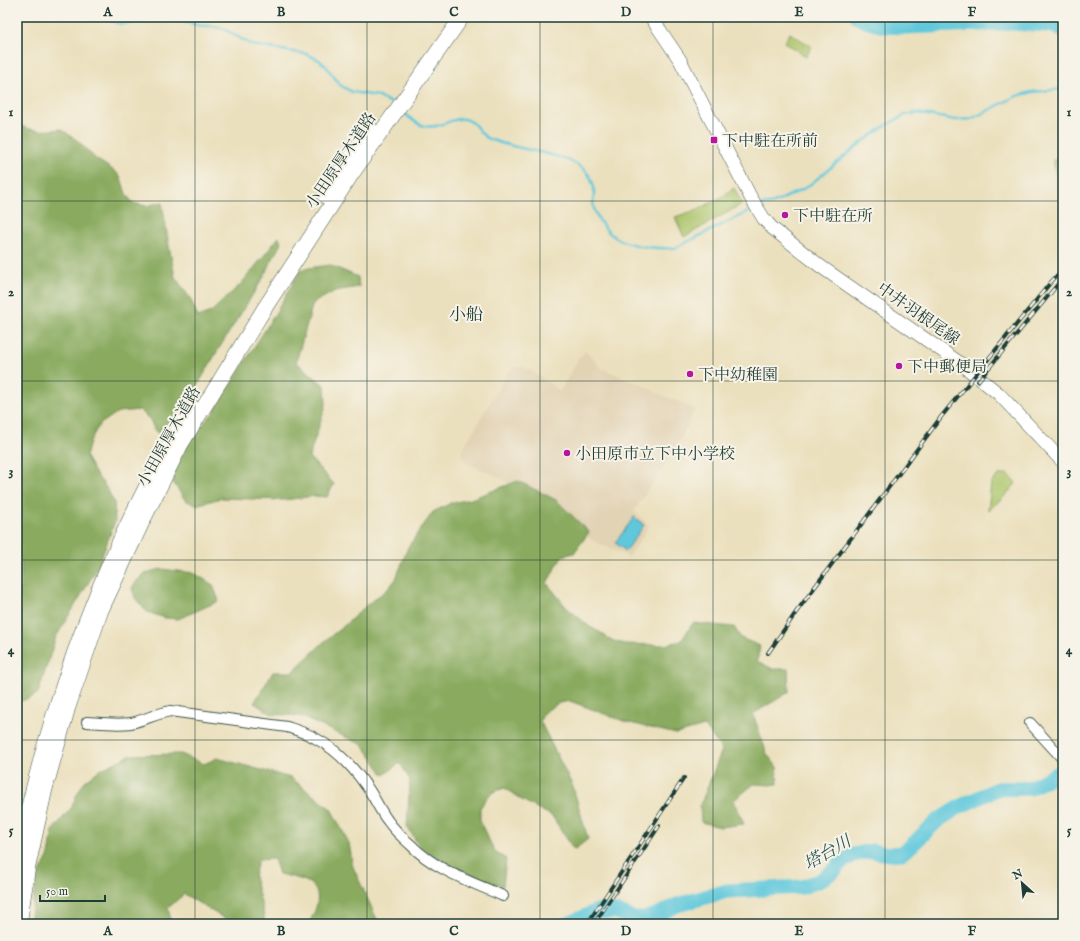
<svg xmlns="http://www.w3.org/2000/svg" width="1080" height="941" viewBox="0 0 1080 941" font-family="'IM FELL English','Noto Serif JP',serif">
  <style>
    .built { fill: #e2d3b5 }
    .green { fill: #acc56a; stroke: #66814f }
    .forest { fill: #89aa5e; stroke: #547449 }
    .water { fill: #5fc8db; stroke: #3f8288 }
    .lines { fill: none; stroke-linecap: round; stroke-linejoin: round }
    .stream { stroke: #5fc8db; stroke-width: 2.5 }
    .river { stroke: #5fc8db; stroke-width: 15 }
    .minor-casing { stroke: #3e5549; stroke-width: 12 }
    .major-casing { stroke: #3e5549; stroke-width: 14 }
    .highway-casing { stroke: #3e5549; stroke-width: 16 }
    .minor { stroke: #fff; stroke-width: 10 }
    .major { stroke: #fff; stroke-width: 13 }
    .highway { stroke: #fff; stroke-width: 15 }
    .rail-casing { stroke: #1f3d34; stroke-width: 4 }
    .rail { stroke: #f7f3e8; stroke-width: 2.5; stroke-dasharray: 8; stroke-linecap: butt }
    .grid { fill: none; stroke: #1f3d34; stroke-width: 1; stroke-opacity: 0.55 }
    .poi-dot { fill: #b5179e; stroke: #f7f3e8; stroke-width: 1.5 }
    .labels { text-anchor: middle; stroke-width: 4; stroke-linejoin: round; paint-order: stroke }
    .poi-label { font-size: 16px; fill: #1f3d34; stroke: #f7f3e8; text-anchor: start }
    .street-label { font-size: 16px; fill: #1f3d34; stroke: #f7f3e8 }
    .neighbourhood-label { font-size: 17px; fill: #1f3d34; stroke: #f7f3e8 }
    .water-label { font-size: 17px; font-style: italic; fill: #2c5955; stroke: #f7f3e8 }
    .neatline { fill: none; stroke: #1f3d34; stroke-width: 1.5 }
    .grid-label { font-size: 13px; text-anchor: middle; font-weight: bold; fill: #1f3d34 }
  </style>
  <rect width="100%" height="100%" fill="#f7f3e8"/>
  <filter id="ink" filterUnits="userSpaceOnUse"><feTurbulence type="fractalNoise" baseFrequency=".025" numOctaves="2"/><feDisplacementMap in="SourceGraphic" scale="8" xChannelSelector="R" yChannelSelector="G"/><feConvolveMatrix kernelMatrix="1 2 1 2 8 2 1 2 1" color-interpolation-filters="sRGB"/></filter>
  <filter id="wash" filterUnits="userSpaceOnUse"><feTurbulence type="fractalNoise" baseFrequency=".012" numOctaves="4" result="noise"/><feDisplacementMap in="SourceGraphic" scale="16" xChannelSelector="R" yChannelSelector="G"/><feGaussianBlur stdDeviation="0.9" result="paint"/><feColorMatrix in="noise" values="0 0 0 0 0 0 0 0 0 0 0 0 0 0 0 0 0 1.4 0 .05"/><feComposite in="paint" operator="in"/></filter>
  <g filter="url(#wash)">
    <rect width="100%" height="100%" fill="#ebe0bd"/>
    <!-- built -->
    <path class="built" d="M 586,350 L 601,368 L 647,387 L 655,392 L 695,409 L 682,436 L 667,462 L 634,511 L 649,526 L 629,557 L 597,543 L 511,488 L 508,484 L 503,479 L 468,464 L 465,462 L 461,454 L 464,446 L 510,369 L 515,367 L 523,367 L 530,370 L 560,391 L 578,359 Z"/>
    <!-- green -->
    <path class="green" d="M 790,33 L 812,47 L 806,57 L 784,42 Z
      M 1063,158 L 1063,211 L 1053,160 Z
      M 734,188 L 742,204 L 684,237 L 675,217 C 697,210 715,203 734,188 Z
      M 1008,474 L 1016,483 L 1008,493 L 988,511 L 991,483 L 999,475 Z"/>
    <!-- forest -->
    <path class="forest" d="M 17,124 C 32,132 44,131 61,129 L 78,141 L 96,159 L 116,172 L 121,178 L 126,194 L 133,203 L 146,206 L 162,202 L 169,246 L 175,277 L 190,298 L 198,317 L 211,312 L 241,284 L 279,237 L 281,243 L 263,278 L 218,350 L 192,395 L 164,436 L 155,431 L 150,420 L 140,410 L 118,412 L 99,425 L 90,441 L 86,457 L 95,473 L 108,490 L 114,503 L 115,521 L 98,567 L 56,637 L 38,693 L 30,698 L 17,702 L 17,589 L 21,590 L 21,561 L 17,553 L 17,519 L 21,513 L 17,504 Z
      M 330,265 L 358,277 L 359,287 L 335,291 L 313,303 L 296,362 L 325,386 L 326,405 L 309,457 L 334,484 L 327,497 L 315,496 L 284,500 L 221,498 L 196,505 L 185,500 L 173,482 L 174,468 L 192,436 L 213,413 L 275,314 L 301,269 Z
      M 518,481 L 556,500 L 589,532 L 574,553 L 562,556 L 547,583 L 566,607 L 590,627 L 603,634 L 608,639 L 624,644 L 664,645 L 681,641 L 693,623 L 734,627 L 741,638 L 760,646 L 757,661 L 773,669 L 788,669 L 789,692 L 753,714 L 767,754 L 777,767 L 778,784 L 770,785 L 754,784 L 734,800 L 744,824 L 720,827 L 701,822 L 700,806 L 722,750 L 705,726 L 676,734 L 626,722 L 570,701 L 559,703 L 544,712 L 540,721 L 573,787 L 588,839 L 574,850 L 552,816 L 520,799 L 505,788 L 495,791 L 488,796 L 480,808 L 480,822 L 495,852 L 506,859 L 503,886 L 474,876 L 446,864 L 420,848 L 407,826 L 410,780 L 400,763 L 384,775 L 363,745 L 300,716 L 272,714 L 254,703 L 273,672 L 292,672 L 327,639 L 345,625 L 369,603 L 388,589 L 396,579 L 408,547 L 433,512 L 451,503 L 471,499 Z
      M 162,569 L 194,573 L 213,585 L 219,601 L 178,619 L 165,618 L 147,612 L 135,598 L 132,588 C 141,574 146,572 162,569 Z
      M 181,754 L 204,764 L 217,758 L 291,778 L 331,809 L 349,843 L 353,867 L 379,924 L 309,924 L 309,923 C 315,912 323,896 312,885 C 306,879 287,876 279,874 L 274,859 L 258,860 L 254,877 L 263,910 L 265,924 L 233,924 L 184,894 L 168,908 L 172,924 L 30,924 L 36,880 L 49,855 L 53,830 L 72,807 L 76,796 L 84,782 L 98,771 L 130,755 Z"/>
    <!-- water -->
    <path class="water" d="M 634,517 L 644,525 L 626,551 L 615,543 Z"/>
    <g class="lines">
      <!-- stream -->
      <path class="stream" d="M 98,17 L 121,24 L 136,23 L 164,19 L 174,19 L 201,26 L 213,26 L 224,29 L 252,45 L 306,54 L 319,60 L 326,66 L 340,85 L 352,92 L 377,96 L 394,104
        M 403,112 C 417,125 426,131 446,123 C 451,121 458,118 464,119 C 475,120 478,132 487,138 C 489,139 493,140 495,141 C 512,147 531,150 548,154 C 560,157 572,160 582,168 C 590,174 595,184 594,194 C 594,197 593,201 593,203 C 593,208 596,214 598,218 C 602,225 608,233 616,238 C 632,247 658,249 675,248 L 754,209
        M 760,206 L 763,205 L 774,203 L 803,189 L 812,183 L 861,143 L 885,126 L 905,115 L 917,113 L 956,120 L 971,119 L 1017,96 L 1032,92 L 1063,89"/>
      <!-- river -->
      <path class="river" d="M 858,17 L 865,21 L 884,26 L 905,27 L 1007,23 L 1050,25 L 1063,29
        M 568,924 L 597,911 L 617,912 L 634,919 L 644,919 L 657,915 L 677,905 L 727,891 L 802,887 L 819,881 L 835,870 L 840,863 L 853,855 L 871,851 L 890,854 L 902,853 L 911,846 L 937,821 L 959,807 L 997,789 L 1030,788 L 1059,773 L 1063,769"/>
    </g>
  </g>
  <g filter="url(#ink)">
    <g class="lines">
      <defs>
        <path id="minor" d="M 87,722 C 101,723 117,725 131,723 C 144,720 156,714 170,711 L 287,727 C 296,730 306,733 315,738 C 336,749 354,768 367,787 C 375,798 380,811 388,821 C 394,830 403,838 411,845 C 435,870 472,882 503,896
          M 1030,723 L 1063,759"/>
        <path id="major" d="M 651,17 L 680,60 L 751,198 L 764,219 L 772,228 L 820,266 L 964,366 L 999,394 L 1063,462"/>
        <path id="highway" d="M 325,196 L 342,169 L 370,129
          M 17,863 C 19,851 22,839 24,827 C 30,801 37,774 44,748 C 78,629 126,512 192,407
          M 19,924 L 28,866 L 45,789 L 68,707 L 101,610 L 142,522 L 181,444 L 266,306 L 351,175 L 462,17"/>
      </defs>
      <!-- minor casing -->
      <use href="#minor" class="minor-casing"/>
      <!-- major casing -->
      <use href="#major" class="major-casing"/>
      <!-- highway casing -->
      <use href="#highway" class="highway-casing"/>
      <!-- minor -->
      <use href="#minor" class="minor"/>
      <!-- major -->
      <use href="#major" class="major"/>
      <!-- highway -->
      <use href="#highway" class="highway"/>
      <defs>
        <path id="rail" d="M 978,381 L 1063,278
          M 768,653 L 797,611 L 941,417 L 1051,282 L 1063,269
          M 587,924 L 684,778
          M 594,924 L 659,826"/>
      </defs>
      <!-- rail casing -->
      <use href="#rail" class="rail-casing"/>
      <!-- rail -->
      <use href="#rail" class="rail"/>
    </g>
  </g>
  <!-- grid -->
  <path class="grid" d="M 195,17 L 195,924M 367,17 L 367,924M 540,17 L 540,924M 713,17 L 713,924M 885,17 L 885,924M 17,201 L 1063,201M 17,381 L 1063,381M 17,560 L 1063,560M 17,740 L 1063,740"/>
  <!-- markers -->
  <g class="poi-dot">
    <rect x="710" y="136" width="8" height="8" rx="2"/>
    <circle cx="785" cy="215" r="4"/>
    <circle cx="899" cy="366" r="4"/>
    <circle cx="690" cy="374" r="4"/>
    <circle cx="567" cy="453" r="4"/>
  </g>
  <g class="labels">
    <!-- poi labels -->
    <g class="poi-label">
      <text x="722" y="146">下中駐在所前</text>
      <text x="793" y="221">下中駐在所</text>
      <text x="907" y="372">下中郵便局</text>
      <text x="698" y="380">下中幼稚園</text>
      <text x="575" y="459">小田原市立下中小学校</text>
    </g>
    <!-- street labels -->
    <g class="street-label">
      <text transform="translate(340 160) rotate(-56)" y="6">小田原厚木道路</text>
      <text transform="translate(919 313) rotate(35)" y="6">中井羽根尾線</text>
      <text transform="translate(168 436) rotate(-61)" y="6">小田原厚木道路</text>
    </g>
    <!-- neighbourhood labels -->
    <g class="neighbourhood-label">
      <text x="466" y="320">小船</text>
    </g>
    <!-- water labels -->
    <g class="water-label">
      <text transform="translate(827 852) rotate(-30)" y="6">塔台川</text>
    </g>
  </g>
  <!-- margin -->
  <rect width="1080" height="941" fill="none" stroke="#f7f3e8" stroke-width="44"/>
  <!-- north arrow -->
  <g transform="translate(1022 883) rotate(333)" stroke="#f7f3e8" stroke-width="3" paint-order="stroke">
  <path d="M0-3L7 15L0 10L-7 15Z" fill="#1f3d34"/>
  <text y="-6" font-size="11" font-weight="bold" text-anchor="middle" fill="#1f3d34">N</text>
  </g>
  <!-- scale -->
  <path d="M40 895v6h65v-6" fill="none" stroke="#1f3d34" stroke-width="2"/>
  <text x="46" y="895" font-size="12" fill="#1f3d34" stroke="#f7f3e8" stroke-width="3" paint-order="stroke">50 m</text>
  <rect x="22" y="22" width="1036" height="897" class="neatline"/>
  <g class="grid-label">
    <text x="108" y="16">A</text>
    <text x="281" y="16">B</text>
    <text x="454" y="16">C</text>
    <text x="626" y="16">D</text>
    <text x="799" y="16">E</text>
    <text x="972" y="16">F</text>
    <text x="11" y="116">1</text>
    <text x="1069" y="116">1</text>
    <text x="11" y="296">2</text>
    <text x="1069" y="296">2</text>
    <text x="11" y="475">3</text>
    <text x="1069" y="475">3</text>
    <text x="11" y="654">4</text>
    <text x="1069" y="654">4</text>
    <text x="11" y="834">5</text>
    <text x="1069" y="834">5</text>
    <text x="108" y="935">A</text>
    <text x="281" y="935">B</text>
    <text x="454" y="935">C</text>
    <text x="626" y="935">D</text>
    <text x="799" y="935">E</text>
    <text x="972" y="935">F</text>
  </g>
</svg>
